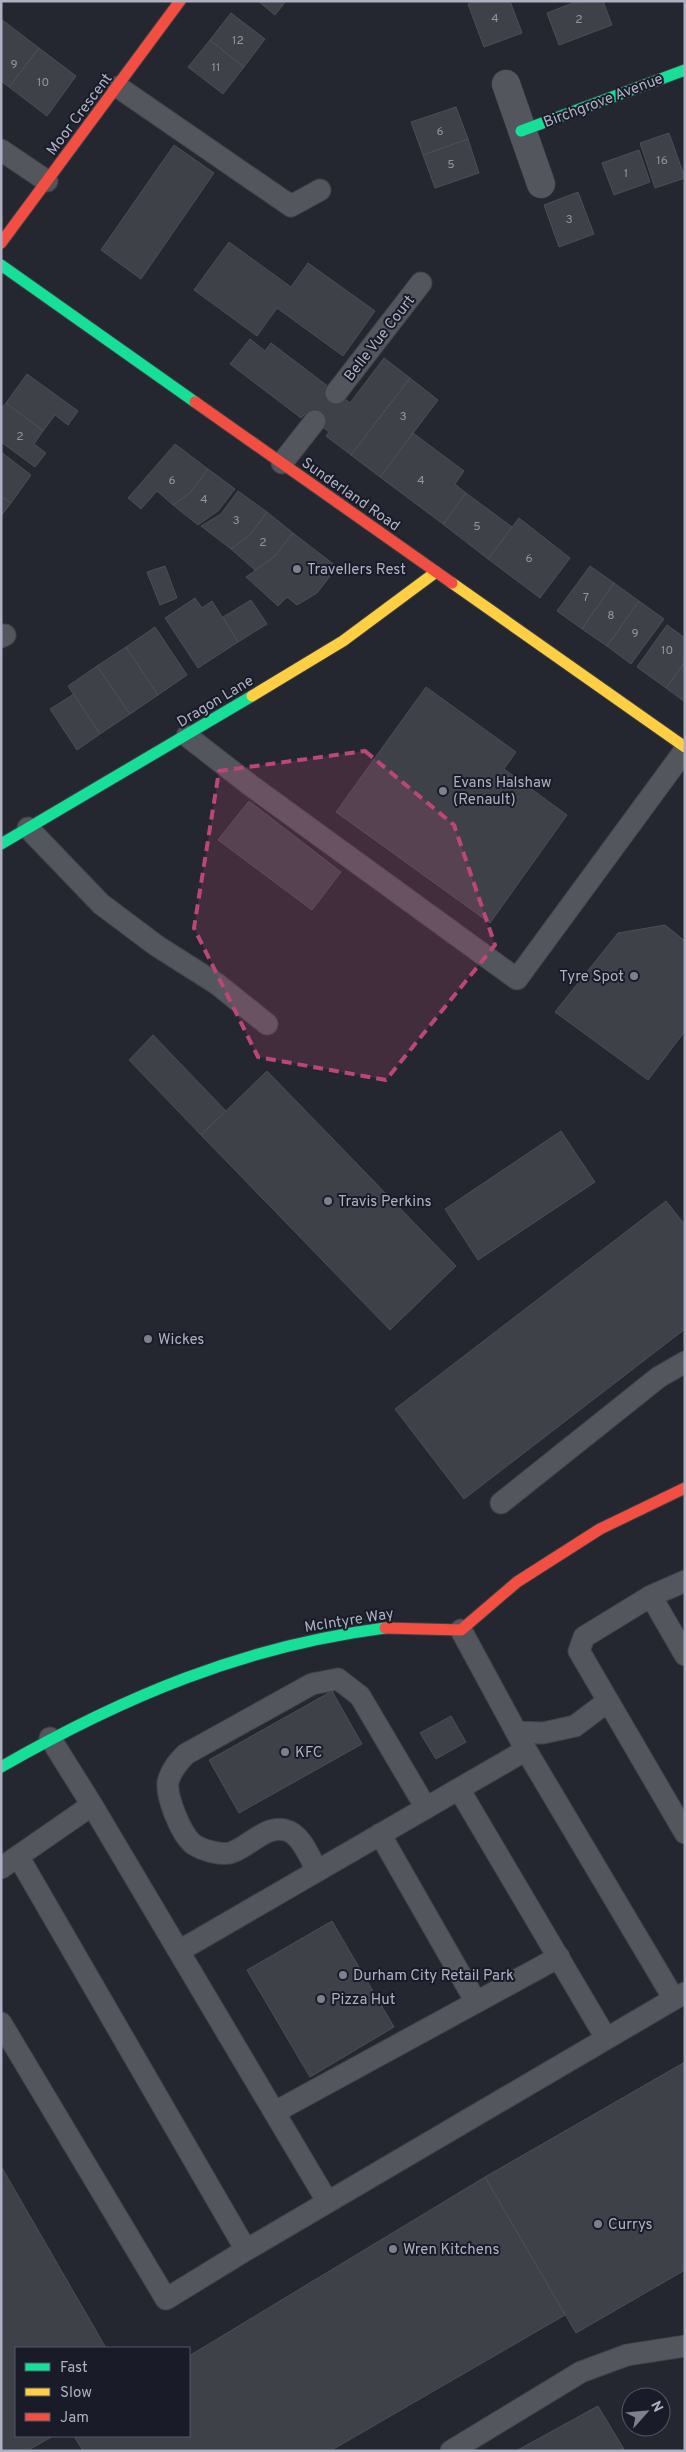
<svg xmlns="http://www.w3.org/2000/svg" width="686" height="2452" viewBox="0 0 686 2452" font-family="Overpass,sans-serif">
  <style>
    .building { fill: #3e4148; stroke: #4c4e57 }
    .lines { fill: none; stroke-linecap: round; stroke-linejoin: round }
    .lane-casing { stroke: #404248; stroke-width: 23 }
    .street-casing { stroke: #404248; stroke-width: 29 }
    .fast-casing { stroke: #404248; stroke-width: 13 }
    .slow-casing { stroke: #404248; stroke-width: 13 }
    .jam-casing { stroke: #404248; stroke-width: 13 }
    .lane { stroke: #54565d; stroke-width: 21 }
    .street { stroke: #54565d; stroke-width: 28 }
    .fast { stroke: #16e098; stroke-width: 11 }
    .slow { stroke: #ffcf43; stroke-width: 11 }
    .jam { stroke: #f24e42; stroke-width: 11 }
    .marked { fill: #bc467a; fill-opacity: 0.2; stroke: #bc467a; stroke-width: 4; stroke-dasharray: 10 6; stroke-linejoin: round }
    .poi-dot { fill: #7d818e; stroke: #191c28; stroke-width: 2 }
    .labels { text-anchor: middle; stroke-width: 4; stroke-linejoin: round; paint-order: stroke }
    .number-label { font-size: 12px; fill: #9195a3 }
    .street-label { font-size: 15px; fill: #adb1c1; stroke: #191c28 }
    .poi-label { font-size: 15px; fill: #adb1c1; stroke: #191c28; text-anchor: start }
  </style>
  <rect width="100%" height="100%" fill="#24272f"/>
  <!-- building -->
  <path class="building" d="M 258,1 L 286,1 L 275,15 Z
    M 474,1 L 510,1 L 522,33 L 484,47 L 468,4 Z
    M 578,1 L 603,1 L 612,25 L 559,45 L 547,13 Z
    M 231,13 L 265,39 L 244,67 L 210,40 Z
    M 1,19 L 39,48 L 9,87 L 1,81 Z
    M 210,40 L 244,67 L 223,94 L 188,67 Z
    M 39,48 L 76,76 L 47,116 L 9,87 Z
    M 456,107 L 468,139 L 423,155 L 411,122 Z
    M 669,133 L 685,178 L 655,188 L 640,143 Z
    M 468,139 L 479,173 L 435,188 L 423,155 Z
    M 174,145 L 214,173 L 141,279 L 101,250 Z
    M 639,150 L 650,182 L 614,195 L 602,163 Z
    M 578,192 L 594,234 L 559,247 L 544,205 Z
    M 229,242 L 291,287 L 308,263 L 375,311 L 343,356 L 277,308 L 257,336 L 194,290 Z
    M 250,339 L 265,351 L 271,343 L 350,403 L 384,358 L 410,378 L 351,455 L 326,436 L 329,432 L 305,414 L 301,418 L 230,364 Z
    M 27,374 L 78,411 L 68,425 L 55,415 L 43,431 L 6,403 Z
    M 410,378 L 438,400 L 380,477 L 351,455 Z
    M 6,403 L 43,431 L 34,444 L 46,453 L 35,467 L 1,442 L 1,409 Z
    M 413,433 L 464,471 L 455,484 L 466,493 L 443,524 L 380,477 Z
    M 175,444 L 208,469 L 190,493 L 173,505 L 157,491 L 141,509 L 128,498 Z
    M 1,452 L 31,475 L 11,503 L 1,496 Z
    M 208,469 L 235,489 L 218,511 L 198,525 L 173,505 L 190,493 Z
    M 238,491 L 267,512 L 250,535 L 231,549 L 201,526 L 221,514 Z
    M 466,493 L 512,527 L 488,559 L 443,524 Z
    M 1,496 L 11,503 L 1,516 Z
    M 267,512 L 293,533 L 274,557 L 255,570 L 231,549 L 250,535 Z
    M 519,518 L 570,558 L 540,598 L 488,559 Z
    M 293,533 L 337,567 L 317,593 L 297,605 L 287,597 L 278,606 L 246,577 L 274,557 Z
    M 165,566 L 177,598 L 160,605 L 147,572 Z
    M 590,566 L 614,583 L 582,629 L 557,611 Z
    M 614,583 L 639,601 L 607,646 L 582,629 Z
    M 195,598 L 202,608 L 212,601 L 238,642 L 198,668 L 165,618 Z
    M 251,600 L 267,624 L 238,642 L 223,617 Z
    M 639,601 L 664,619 L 631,664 L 607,646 Z
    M 667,625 L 685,638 L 685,662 L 666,688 L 637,667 Z
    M 155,627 L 187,675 L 158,695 L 126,647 Z
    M 126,647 L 158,695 L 130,714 L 97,666 Z
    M 685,662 L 685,702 L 666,688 Z
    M 97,666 L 130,714 L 100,734 L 68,686 Z
    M 426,687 L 516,752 L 504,769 L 567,815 L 490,923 L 336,812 Z
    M 74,694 L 100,734 L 77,750 L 50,709 Z
    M 249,801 L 341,872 L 312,910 L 218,840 Z
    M 665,925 L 685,941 L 685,1031 L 648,1080 L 555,1012 L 618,933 Z
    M 153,1035 L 226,1111 L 201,1135 L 129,1060 Z
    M 267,1071 L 456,1266 L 390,1330 L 201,1135 Z
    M 561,1131 L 595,1182 L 478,1260 L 445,1209 Z
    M 666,1201 L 685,1225 L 685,1329 L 464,1499 L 395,1409 Z
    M 332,1691 L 362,1744 L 239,1813 L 209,1760 Z
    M 451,1716 L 466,1742 L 436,1759 L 420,1733 Z
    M 332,1921 L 394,2027 L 310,2077 L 247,1970 Z
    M 685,2062 L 685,2270 L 576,2333 L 485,2177 Z
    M 1,2166 L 106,2348 L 16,2348 L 16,2436 L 53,2436 L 27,2451 L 1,2451 Z
    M 485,2177 L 565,2315 L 330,2451 L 83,2451 L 74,2436 L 189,2436 L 189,2356 Z
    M 598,2406 L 625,2451 L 516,2451 Z"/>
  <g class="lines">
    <defs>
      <path id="lane" d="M 118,87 L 291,206 L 320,190
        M 1,150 L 47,181
        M 336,393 L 421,283
        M 282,463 L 315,421
        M 1,637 L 5,635
        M 187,736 L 250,785 L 517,979 L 685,750
        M 28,828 L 101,904 L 157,946 L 217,984 L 267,1024
        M 501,1503 L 659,1377 L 685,1362
        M 685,1581 L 651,1596 L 584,1637 L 579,1651 L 685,1833
        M 651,1596 L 685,1655
        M 461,1630 L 526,1750 L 674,1999 L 685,1993
        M 516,1732 L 543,1733 L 575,1726 L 607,1702
        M 50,1738 L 92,1805
        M 459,1789 L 606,2038
        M 380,1834 L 476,2002
        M 18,1856 L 246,2250 L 674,1999
        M 1,1868 L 92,1805 L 327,2201
        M 317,1871 C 310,1858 301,1833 285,1830 C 265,1825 248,1848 230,1853 C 219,1855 202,1850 193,1844 C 181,1834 166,1797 168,1782 C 171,1770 178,1762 186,1754 L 312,1684 L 338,1679 L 360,1696 L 426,1808
        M 179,1951 L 526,1750
        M 1,2023 L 166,2299 L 246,2250
        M 275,2112 L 559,1957
        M 451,2451 L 581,2372 L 627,2355 L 685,2346"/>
      <path id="street" d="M 506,84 L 541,184"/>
      <path id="fast" d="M 521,131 L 685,70
        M 1,265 L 195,402
        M 1,844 L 252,696
        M 1,1767 C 123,1697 244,1646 385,1628"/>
      <path id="slow" d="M 452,583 L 685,747
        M 252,696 L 343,641 L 436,572"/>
      <path id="jam" d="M 1,243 L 180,1
        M 195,402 L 452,583
        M 385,1628 L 461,1630 L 517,1582 L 600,1529 L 685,1488"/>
    </defs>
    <!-- lane casing -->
    <use href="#lane" class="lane-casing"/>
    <!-- street casing -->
    <use href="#street" class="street-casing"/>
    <!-- fast casing -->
    <use href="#fast" class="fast-casing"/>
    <!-- slow casing -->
    <use href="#slow" class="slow-casing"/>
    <!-- jam casing -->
    <use href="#jam" class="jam-casing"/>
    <!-- lane -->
    <use href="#lane" class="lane"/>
    <!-- street -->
    <use href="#street" class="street"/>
    <!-- fast -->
    <use href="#fast" class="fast"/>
    <!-- slow -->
    <use href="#slow" class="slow"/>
    <!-- jam -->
    <use href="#jam" class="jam"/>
  </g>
  <!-- marked area -->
  <path class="marked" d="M 365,751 L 454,825 L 495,945 L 386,1080 L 258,1057 L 194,928 L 219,771 Z"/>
  <!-- markers -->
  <g class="poi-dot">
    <circle cx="297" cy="569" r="5"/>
    <circle cx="443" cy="791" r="5"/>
    <circle cx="634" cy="976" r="5"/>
    <circle cx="328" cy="1201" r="5"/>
    <circle cx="148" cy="1339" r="5"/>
    <circle cx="285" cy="1752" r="5"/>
    <circle cx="343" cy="1975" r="5"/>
    <circle cx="321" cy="1999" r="5"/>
    <circle cx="598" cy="2224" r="5"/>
    <circle cx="393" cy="2249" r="5"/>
  </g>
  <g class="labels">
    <!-- number labels -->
    <g class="number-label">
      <text x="495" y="22">4</text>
      <text x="579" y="23">2</text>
      <text x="238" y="44">12</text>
      <text x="14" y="68">9</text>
      <text x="216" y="71">11</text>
      <text x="43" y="86">10</text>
      <text x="440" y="135">6</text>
      <text x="662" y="164">16</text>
      <text x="451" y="168">5</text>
      <text x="626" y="177">1</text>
      <text x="569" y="223">3</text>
      <text x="403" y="420">3</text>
      <text x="20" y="440">2</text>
      <text x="172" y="484">6</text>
      <text x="421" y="484">4</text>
      <text x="204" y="503">4</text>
      <text x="236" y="524">3</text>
      <text x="477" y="530">5</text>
      <text x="263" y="546">2</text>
      <text x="529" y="562">6</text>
      <text x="586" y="601">7</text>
      <text x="611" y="619">8</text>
      <text x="635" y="637">9</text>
      <text x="667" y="654">10</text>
    </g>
    <!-- street labels -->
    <g class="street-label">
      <text transform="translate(603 100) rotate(-21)" y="5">Birchgrove Avenue</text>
      <text transform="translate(79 114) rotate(-53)" y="5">Moor Crescent</text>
      <text transform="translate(379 338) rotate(-52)" y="5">Belle Vue Court</text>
      <text transform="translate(351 494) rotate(35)" y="5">Sunderland Road</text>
      <text transform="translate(215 701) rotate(-31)" y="5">Dragon Lane</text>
      <text transform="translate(349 1620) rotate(-9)" y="5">McIntyre Way</text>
    </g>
    <!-- poi labels -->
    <g class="poi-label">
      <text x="307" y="574">Travellers Rest</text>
      <text x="453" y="787">Evans Halshaw<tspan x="453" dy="17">(Renault)</tspan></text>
      <text x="624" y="981" text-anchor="end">Tyre Spot</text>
      <text x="338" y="1206">Travis Perkins</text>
      <text x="158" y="1344">Wickes</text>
      <text x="295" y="1757">KFC</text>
      <text x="353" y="1980">Durham City Retail Park</text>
      <text x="331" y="2004">Pizza Hut</text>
      <text x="608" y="2229">Currys</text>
      <text x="403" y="2254">Wren Kitchens</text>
    </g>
  </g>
  <!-- border -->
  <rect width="686" height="2452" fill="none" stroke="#adb1c1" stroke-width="5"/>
  <!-- legend -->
  <rect x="15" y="2347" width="175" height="90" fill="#191c28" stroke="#545865"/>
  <rect x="25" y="2363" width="25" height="8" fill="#16e098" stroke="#545865"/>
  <text x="60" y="2372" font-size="15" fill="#adb1c1">Fast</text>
  <rect x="25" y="2388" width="25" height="8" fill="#ffcf43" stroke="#545865"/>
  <text x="60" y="2397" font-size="15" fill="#adb1c1">Slow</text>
  <rect x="25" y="2413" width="25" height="8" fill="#f24e42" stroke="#545865"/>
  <text x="60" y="2422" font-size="15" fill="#adb1c1">Jam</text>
  <!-- north arrow -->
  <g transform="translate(646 2412) rotate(63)"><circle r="24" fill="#191c28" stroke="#545865"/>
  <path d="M0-4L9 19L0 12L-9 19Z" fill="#7d818e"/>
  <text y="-8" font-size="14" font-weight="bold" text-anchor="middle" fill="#adb1c1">N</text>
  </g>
</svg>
